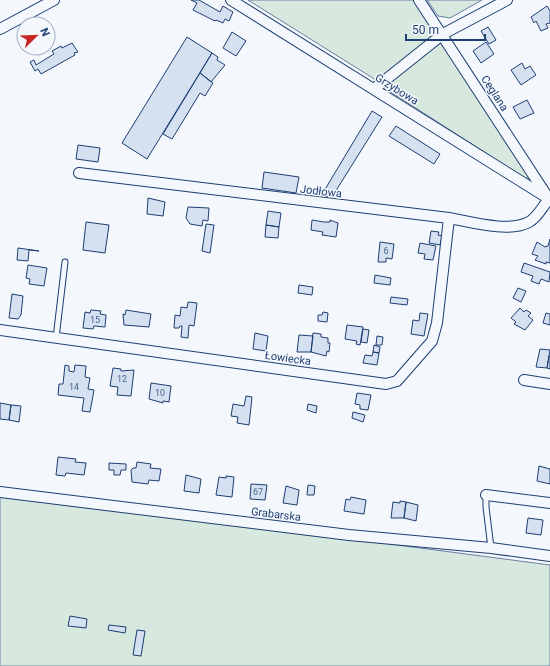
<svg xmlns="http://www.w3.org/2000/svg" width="550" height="666" viewBox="0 0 550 666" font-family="Roboto,sans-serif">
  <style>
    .green { fill: #d7e8df; stroke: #687fa3 }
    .building { fill: #d5e0f0; stroke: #1d3f73 }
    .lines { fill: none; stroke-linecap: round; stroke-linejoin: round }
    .lane-casing { stroke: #1d3f73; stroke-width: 7 }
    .street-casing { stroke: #1d3f73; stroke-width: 12 }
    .lane { stroke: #f4f7fb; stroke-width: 5 }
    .street { stroke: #f4f7fb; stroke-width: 10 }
    .labels { text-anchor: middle; stroke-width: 3; stroke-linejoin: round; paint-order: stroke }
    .number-label { font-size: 9px; fill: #4b6792 }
    .street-label { font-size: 11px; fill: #1d3f73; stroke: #f4f7fb }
  </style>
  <rect width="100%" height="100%" fill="#f4f7fb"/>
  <!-- green -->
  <path class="green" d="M 248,0 L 415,0 L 433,28 L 433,37 L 380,79 L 376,80 Z
    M 427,0 L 482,0 L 450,18 L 438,16 Z
    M 440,41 L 444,42 L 529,176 L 528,178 L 525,178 L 386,89 L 387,83 Z
    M 0,493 L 550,565 L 550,666 L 0,666 Z"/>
  <!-- building -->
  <path class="building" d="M 191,0 L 199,0 L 220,12 L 223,6 L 233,12 L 229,21 L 225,19 L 223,23 L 216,20 L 215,21 L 193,10 L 197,3 Z
    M 547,6 L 550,11 L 550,23 L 546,24 L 548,28 L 541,31 L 536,21 L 534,23 L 531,17 Z
    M 488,27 L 496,40 L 489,44 L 481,31 Z
    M 232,32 L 246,41 L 236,56 L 223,48 Z
    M 187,37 L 212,53 L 147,159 L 122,143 Z
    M 486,42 L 494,54 L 481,63 L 473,51 Z
    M 72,43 L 78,52 L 74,53 L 75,55 L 41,74 L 38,69 L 35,71 L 30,62 L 34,60 L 36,65 L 54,54 L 52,51 L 61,46 L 62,48 Z
    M 212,53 L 218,57 L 217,60 L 225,65 L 211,82 L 200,73 Z
    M 522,63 L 525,69 L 530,66 L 536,75 L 521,85 L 511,70 Z
    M 200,73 L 213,83 L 205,96 L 200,93 L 172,139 L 163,134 Z
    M 527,100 L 534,113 L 520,119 L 513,107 Z
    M 372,111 L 382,117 L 332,197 L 321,196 Z
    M 396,126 L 440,154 L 434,164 L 389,136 Z
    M 78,145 L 100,148 L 98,162 L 76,159 Z
    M 264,172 L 299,177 L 296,193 L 262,188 Z
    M 148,198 L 165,202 L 163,216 L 147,214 Z
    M 188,207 L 209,208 L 208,221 L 203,220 L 202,226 L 190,224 L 186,218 Z
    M 268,211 L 281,213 L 279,227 L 266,225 Z
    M 312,220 L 324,222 L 330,222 L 330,220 L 338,223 L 336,237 L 322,235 L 323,232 L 311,230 Z
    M 86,222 L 109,225 L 105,253 L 83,250 Z
    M 206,224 L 214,225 L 210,253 L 202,251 Z
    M 266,225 L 279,227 L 278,238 L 265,237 Z
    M 431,231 L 439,232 L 438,235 L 442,236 L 440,245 L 429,243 Z
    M 550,239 L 550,263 L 546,262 L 546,264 L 535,260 L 538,256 L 532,254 L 537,242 L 545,247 L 548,246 Z
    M 380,242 L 394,244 L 392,259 L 386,258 L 386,262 L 378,262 Z
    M 420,243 L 436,246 L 433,260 L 424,259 L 425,254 L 418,253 Z
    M 18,248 L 39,251 L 29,250 L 28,261 L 17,260 Z
    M 524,263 L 550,272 L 549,282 L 541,279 L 539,284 L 531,281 L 533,276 L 521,272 Z
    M 28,265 L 47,268 L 44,286 L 29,284 L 30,279 L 26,278 Z
    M 375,275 L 391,278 L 390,285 L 374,283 Z
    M 299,285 L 313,287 L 312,295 L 298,293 Z
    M 518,288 L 526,291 L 521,302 L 513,298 Z
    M 12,294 L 23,296 L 21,315 L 18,319 L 9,318 Z
    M 391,297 L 408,299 L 407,305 L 390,303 Z
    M 188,302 L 197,303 L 194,326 L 189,325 L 188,338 L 181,337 L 182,326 L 180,326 L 179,328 L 174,328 L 175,315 L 180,316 L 181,307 L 187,308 Z
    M 520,308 L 524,312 L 526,310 L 531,313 L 528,316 L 533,320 L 525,330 L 514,324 L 516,322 L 511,318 Z
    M 91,310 L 101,311 L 100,314 L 106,315 L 105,327 L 94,326 L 93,329 L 83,328 L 85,312 L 90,313 Z
    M 126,310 L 151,314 L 149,327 L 124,325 L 123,314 L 125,315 Z
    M 323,312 L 328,313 L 327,322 L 318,321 L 318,315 L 322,315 Z
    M 420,313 L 428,314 L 424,336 L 411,334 L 413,320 L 419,321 Z
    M 546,313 L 550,314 L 550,325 L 543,323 Z
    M 347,325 L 363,327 L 360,345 L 356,344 L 357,341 L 345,339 Z
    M 363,329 L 369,330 L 367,343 L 361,342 Z
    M 255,333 L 268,336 L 266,351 L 253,349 Z
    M 313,333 L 321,334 L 321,337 L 328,338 L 328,343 L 330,343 L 329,352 L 327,351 L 326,356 L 311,352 Z
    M 299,335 L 313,336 L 311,352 L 297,352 Z
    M 377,336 L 383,337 L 382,345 L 376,345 Z
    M 374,345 L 380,347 L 379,353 L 373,352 Z
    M 540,349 L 550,350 L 547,368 L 536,367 Z
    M 373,352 L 379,353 L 377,365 L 363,363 L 365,355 L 372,356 Z
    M 549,356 L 550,356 L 550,369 L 547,368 Z
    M 65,365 L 69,366 L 69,371 L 74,372 L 75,365 L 86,366 L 85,377 L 90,378 L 88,389 L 94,390 L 90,412 L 82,411 L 84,398 L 58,395 L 59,384 L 63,384 Z
    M 113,368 L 121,369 L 121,371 L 134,370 L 131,396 L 117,395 L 118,387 L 110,386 Z
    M 151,383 L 171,386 L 169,402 L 163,401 L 163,403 L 149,399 Z
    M 357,393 L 371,395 L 368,410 L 360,409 L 360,405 L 355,404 Z
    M 246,396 L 252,397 L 249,425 L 237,423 L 238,417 L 231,416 L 233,404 L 244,406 Z
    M 0,403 L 11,405 L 9,420 L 0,419 Z
    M 308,404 L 317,406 L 316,413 L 307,410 Z
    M 11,405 L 21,406 L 19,422 L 9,420 Z
    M 353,412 L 365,415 L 363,422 L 352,418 Z
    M 58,457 L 76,459 L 75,462 L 86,463 L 84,475 L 66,473 L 65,476 L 56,475 Z
    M 137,462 L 151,464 L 150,468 L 161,469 L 159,481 L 149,480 L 148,484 L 132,482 L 131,470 L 133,468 L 136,468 Z
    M 109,463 L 126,464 L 126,470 L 121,470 L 120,475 L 114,475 L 114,470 L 109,470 Z
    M 539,466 L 550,469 L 550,484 L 537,481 Z
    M 186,475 L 201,479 L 199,493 L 184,491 Z
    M 226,476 L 234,477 L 232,497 L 216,495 L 219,477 L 226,478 Z
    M 251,484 L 267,485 L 265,500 L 250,499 Z
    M 308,485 L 315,486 L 314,495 L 307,495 Z
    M 286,486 L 299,490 L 297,505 L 283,503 Z
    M 351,497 L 366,500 L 364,514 L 344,511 L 346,499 L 350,500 Z
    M 400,501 L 406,502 L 404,518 L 391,518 L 393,502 L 400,503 Z
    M 406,502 L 418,505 L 416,521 L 404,518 Z
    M 528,518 L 543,520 L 541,535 L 526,533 Z
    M 70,616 L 87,619 L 86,628 L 68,626 Z
    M 109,625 L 126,627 L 125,633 L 108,630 Z
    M 137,630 L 145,631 L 141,656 L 133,655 Z"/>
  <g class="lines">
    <defs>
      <path id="lane" d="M 56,338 L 65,262
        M 486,495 L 486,507 L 491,548"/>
      <path id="street" d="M 231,0 L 546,197
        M 0,29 L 54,0
        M 374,89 L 443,34 L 507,0
        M 79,173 L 449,218 C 471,222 509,233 529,222 C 537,218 543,206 549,199 L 419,0
        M 0,330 L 386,384 L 397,381 L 432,341 L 437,323 L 449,218
        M 524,380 L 550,384
        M 0,492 L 349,535 L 491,548 L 550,556
        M 486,495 L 550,503"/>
    </defs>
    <!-- lane casing -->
    <use href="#lane" class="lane-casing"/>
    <!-- street casing -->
    <use href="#street" class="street-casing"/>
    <!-- lane -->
    <use href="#lane" class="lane"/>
    <!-- street -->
    <use href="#street" class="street"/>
  </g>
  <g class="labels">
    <!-- number labels -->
    <g class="number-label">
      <text x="386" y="254">6</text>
      <text x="95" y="323">15</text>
      <text x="122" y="382">12</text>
      <text x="74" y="390">14</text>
      <text x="160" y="396">10</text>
      <text x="258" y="495">67</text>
    </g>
    <!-- street labels -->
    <g class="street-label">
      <text transform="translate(397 89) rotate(32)" y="4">Grzybowa</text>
      <text transform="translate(495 93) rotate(57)" y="4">Ceglana</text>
      <text transform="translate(321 191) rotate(7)" y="4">Jodłowa</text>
      <text transform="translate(288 358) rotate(8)" y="4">Łowiecka</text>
      <text transform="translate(276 514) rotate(7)" y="4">Grabarska</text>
    </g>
  </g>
  <!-- north arrow -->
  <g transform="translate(36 36) rotate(67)"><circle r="19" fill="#f4f7fb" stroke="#9eadc5"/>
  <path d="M0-3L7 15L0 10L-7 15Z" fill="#c62828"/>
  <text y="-6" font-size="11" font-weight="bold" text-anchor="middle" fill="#1d3f73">N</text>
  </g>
  <!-- scale -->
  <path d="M406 34v6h79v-6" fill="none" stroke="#1d3f73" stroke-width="2"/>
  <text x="412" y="34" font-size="12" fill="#1d3f73" stroke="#f4f7fb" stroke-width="3" paint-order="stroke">50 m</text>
</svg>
